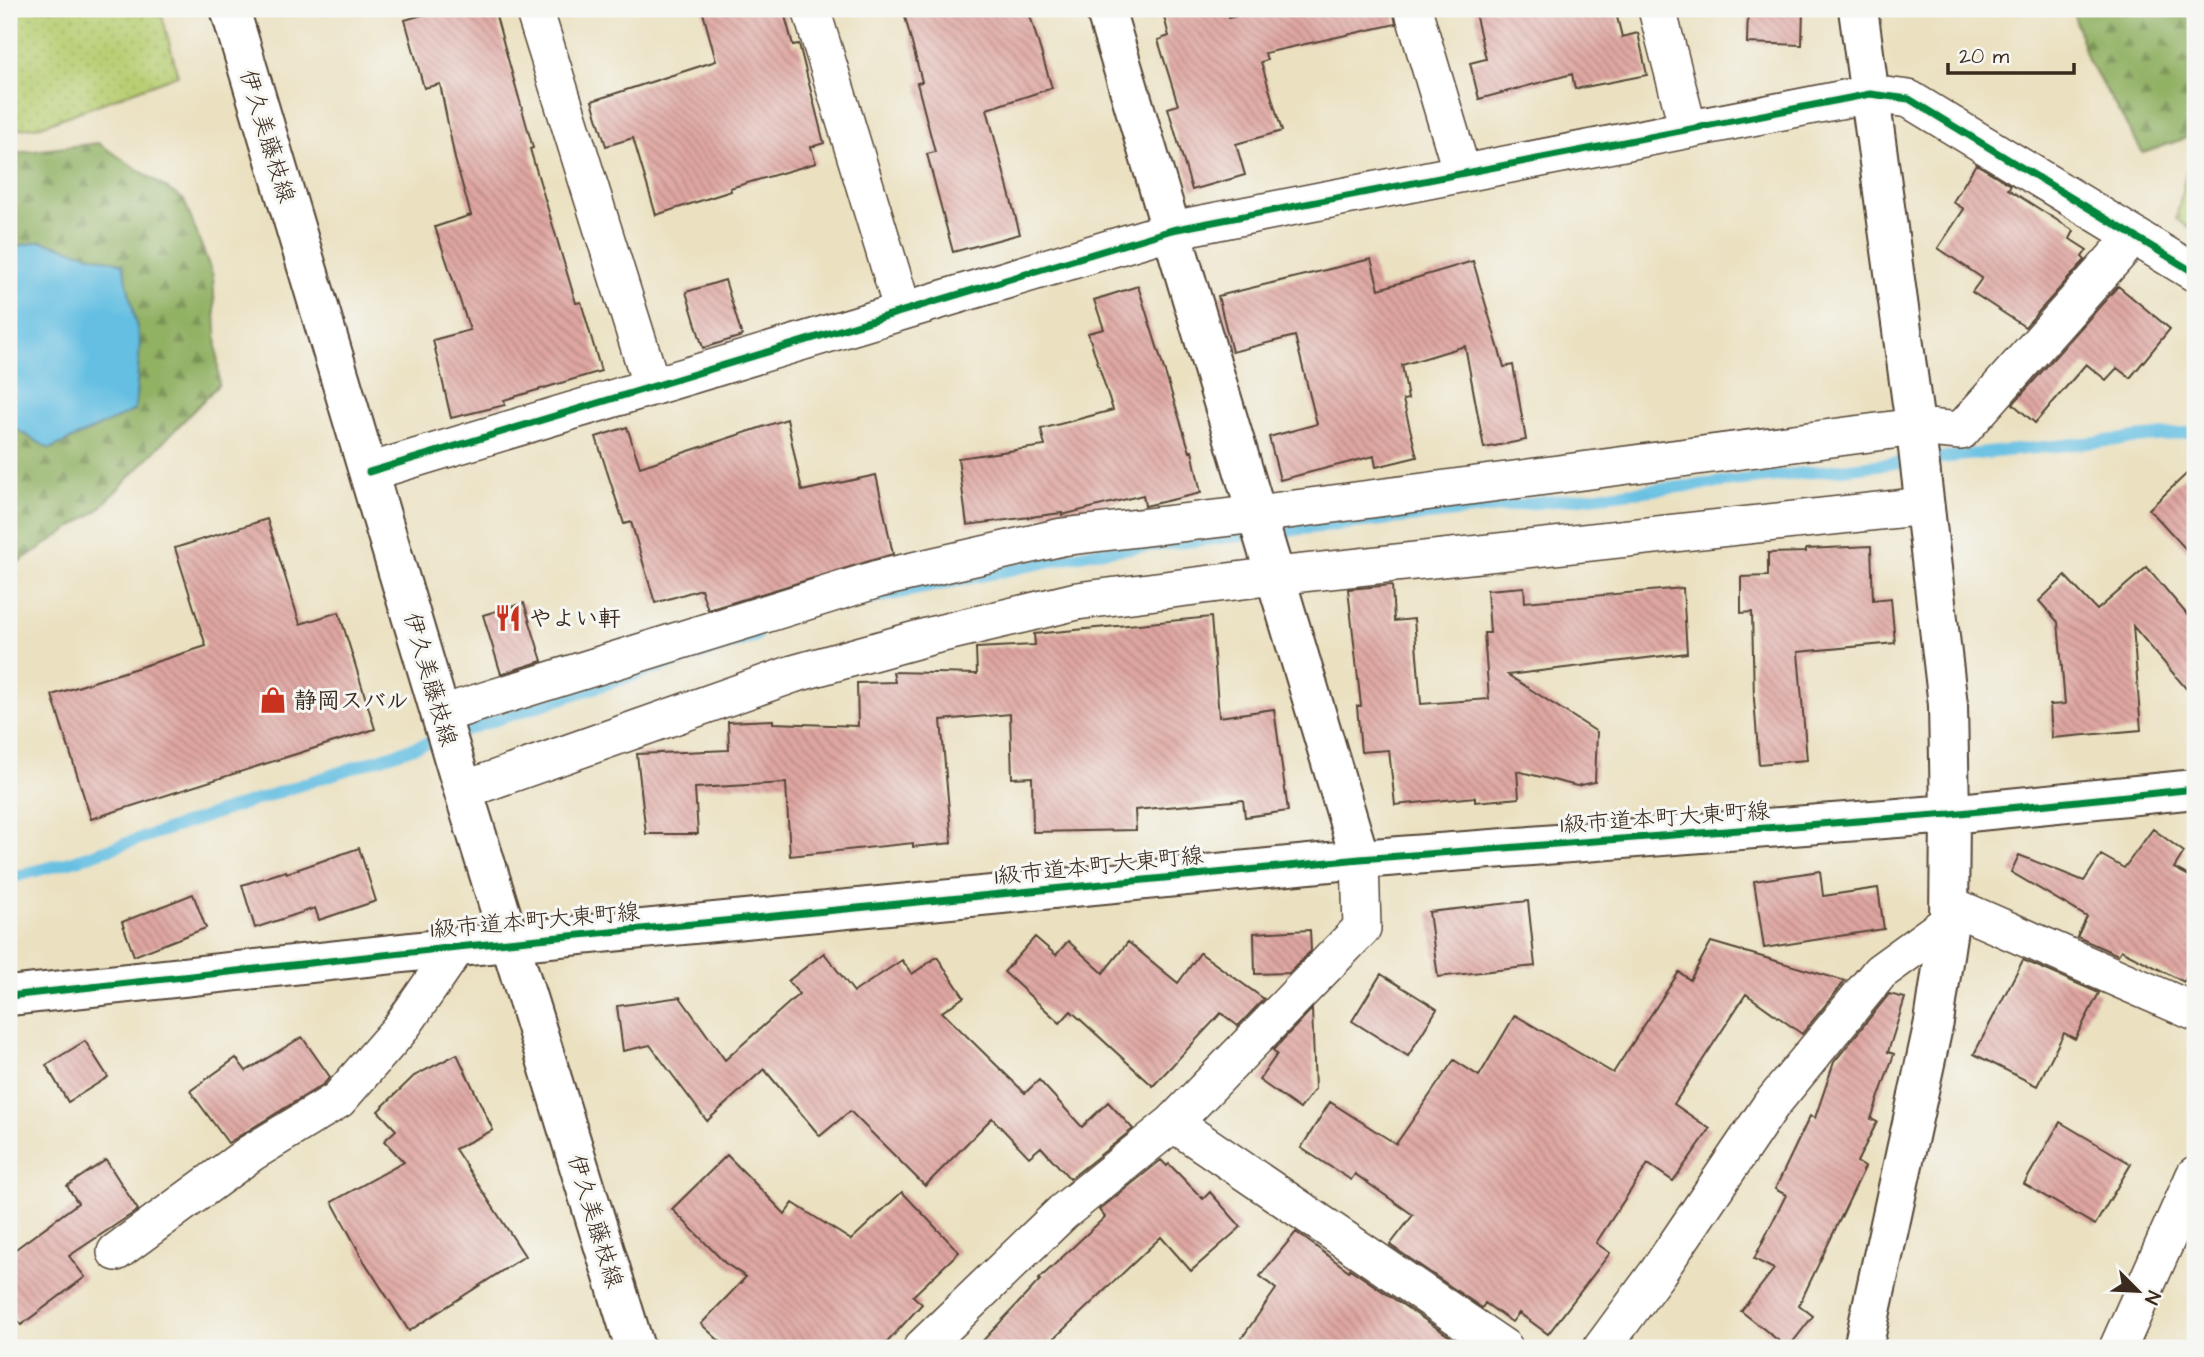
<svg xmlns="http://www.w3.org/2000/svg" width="2204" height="1357" viewBox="0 0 2204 1357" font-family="'Architects Daughter','Klee One',sans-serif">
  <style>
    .grass { fill: url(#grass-dots); stroke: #797c48; stroke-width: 2 }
    .forest { fill: url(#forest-firs); stroke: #666e41; stroke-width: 2 }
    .cemetery { fill: url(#cemetery-stones); stroke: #797c48; stroke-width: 2 }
    .water { fill: #65bfe2; stroke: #507480; stroke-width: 2 }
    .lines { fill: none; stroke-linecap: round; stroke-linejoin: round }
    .stream { stroke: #65bfe2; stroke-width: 12 }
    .building { fill: url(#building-back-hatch) }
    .minor-casing { stroke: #554536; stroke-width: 40 }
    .tertiary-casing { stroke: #554536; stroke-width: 42 }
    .secondary-casing { stroke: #554536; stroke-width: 42 }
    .minor { stroke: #fff; stroke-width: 37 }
    .tertiary { stroke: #fff; stroke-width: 38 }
    .secondary { stroke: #fff; stroke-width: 38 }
    .cycleway-casing { stroke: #f6f6f2; stroke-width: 11 }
    .cycleway { stroke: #00873e; stroke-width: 7 }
    .labels { text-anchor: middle; stroke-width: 6; stroke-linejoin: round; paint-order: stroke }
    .street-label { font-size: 23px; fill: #3b2a1e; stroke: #f6f6f2 }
    .poi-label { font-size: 23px; font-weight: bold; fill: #3b2a1e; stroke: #f6f6f2; text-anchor: start }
  </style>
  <defs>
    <pattern id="grass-dots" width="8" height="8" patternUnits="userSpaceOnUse" patternTransform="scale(1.75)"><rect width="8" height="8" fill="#b7ce72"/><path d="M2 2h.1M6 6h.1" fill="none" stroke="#9eb162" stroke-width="1.8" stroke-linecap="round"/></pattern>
    <pattern id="forest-firs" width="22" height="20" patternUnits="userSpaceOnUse" patternTransform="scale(1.75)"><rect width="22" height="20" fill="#91b164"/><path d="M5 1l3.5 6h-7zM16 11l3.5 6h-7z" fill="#789052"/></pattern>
    <pattern id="cemetery-stones" width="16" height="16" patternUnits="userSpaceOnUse" patternTransform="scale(1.75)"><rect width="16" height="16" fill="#b7ce72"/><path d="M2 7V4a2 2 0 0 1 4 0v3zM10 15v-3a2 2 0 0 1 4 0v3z" fill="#9eb162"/></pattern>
    <pattern id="building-back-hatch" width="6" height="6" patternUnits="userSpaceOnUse" patternTransform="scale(1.75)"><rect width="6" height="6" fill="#dfa6a1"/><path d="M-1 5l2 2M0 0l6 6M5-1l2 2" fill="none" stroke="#b68783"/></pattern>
  </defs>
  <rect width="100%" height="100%" fill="#f6f6f2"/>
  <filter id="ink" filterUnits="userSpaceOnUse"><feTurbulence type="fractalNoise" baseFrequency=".0143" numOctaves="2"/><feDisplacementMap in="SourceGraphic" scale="14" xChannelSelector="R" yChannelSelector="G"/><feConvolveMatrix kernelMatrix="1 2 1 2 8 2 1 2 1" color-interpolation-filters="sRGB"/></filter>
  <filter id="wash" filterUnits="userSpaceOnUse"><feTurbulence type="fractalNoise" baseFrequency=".00686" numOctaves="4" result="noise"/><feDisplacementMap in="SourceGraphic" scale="28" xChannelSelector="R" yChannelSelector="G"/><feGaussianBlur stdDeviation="1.57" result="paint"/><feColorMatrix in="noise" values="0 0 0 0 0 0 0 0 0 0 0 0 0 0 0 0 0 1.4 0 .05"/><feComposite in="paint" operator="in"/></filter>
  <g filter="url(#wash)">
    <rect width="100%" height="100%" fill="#ebe1c1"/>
    <!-- grass -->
    <path class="grass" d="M 9,9 L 160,9 L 178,75 L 41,126 L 9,130 Z"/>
    <!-- forest -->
    <path class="forest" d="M 2072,9 L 2195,9 L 2195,135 L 2143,153 L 2088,60 Z
      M 98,143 L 184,200 L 213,276 L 219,384 L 97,511 L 9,568 L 9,154 Z"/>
    <!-- cemetery -->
    <path class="cemetery" d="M 2187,170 L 2195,170 L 2195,231 L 2176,219 Z"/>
    <!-- water -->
    <path class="water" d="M 41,241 L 123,264 L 140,342 L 135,410 L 50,449 L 9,425 L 9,248 Z"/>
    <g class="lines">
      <!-- stream -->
      <path class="stream" d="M 867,600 L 1095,552 L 1967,455 L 2195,432
        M 9,878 L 70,862 L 538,706 L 756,636"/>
    </g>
    <g id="blocks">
      <!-- building -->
      <path class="building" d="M 443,9 L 494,9 L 533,148 L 530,149 L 576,303 L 581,302 L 601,371 L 504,400 L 505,405 L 451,418 L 433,340 L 470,330 L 435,227 L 471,215 L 455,159 L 440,84 L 424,88 L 405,20 Z
        M 702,9 L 783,9 L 793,45 L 799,44 L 824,143 L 811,147 L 816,163 L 730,188 L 731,191 L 656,215 L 633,138 L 606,146 L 592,101 L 716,61 Z
        M 903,9 L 1028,9 L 1052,88 L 987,109 L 1020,234 L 953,252 L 927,154 L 935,152 L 917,83 L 922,82 Z
        M 1162,9 L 1227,9 L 1229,18 L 1260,9 L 1393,9 L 1396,24 L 1265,53 L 1267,60 L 1261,62 L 1282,131 L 1236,144 L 1245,175 L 1192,190 L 1168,108 L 1178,105 L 1158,40 L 1169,36 Z
        M 1474,9 L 1615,9 L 1622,37 L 1638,33 L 1647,75 L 1575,89 L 1572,74 L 1479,99 L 1470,63 L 1486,59 Z
        M 1748,9 L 1803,9 L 1802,45 L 1747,43 Z
        M 1976,164 L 2011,185 L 2008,189 L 2074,231 L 2070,239 L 2087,250 L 2082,257 L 2085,260 L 2025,327 L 1972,292 L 1982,278 L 1938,248 L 1964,209 L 1953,202 Z
        M 1371,259 L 1379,289 L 1473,261 L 1504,367 L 1513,365 L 1526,440 L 1484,448 L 1465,346 L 1402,365 L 1408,399 L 1403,400 L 1417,457 L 1376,467 L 1374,456 L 1280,480 L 1269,437 L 1317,424 L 1295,336 L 1232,352 L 1218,296 Z
        M 725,280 L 742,336 L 703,348 L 686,292 Z
        M 1138,286 L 1190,452 L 1192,451 L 1201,493 L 1145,506 L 1143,495 L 1062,515 L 1062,513 L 967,525 L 958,458 L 1045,446 L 1041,429 L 1113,410 L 1088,333 L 1104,329 L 1094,300 Z
        M 2118,286 L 2170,329 L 2130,378 L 2117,368 L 2106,380 L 2086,364 L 2035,423 L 2013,404 Z
        M 787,419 L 802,491 L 876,475 L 893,554 L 708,610 L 701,589 L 655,603 L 631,522 L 624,524 L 596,437 L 627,427 L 640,467 Z
        M 2195,466 L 2195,559 L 2149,509 Z
        M 267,519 L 300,624 L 339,612 L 375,729 L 91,819 L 52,695 L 206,646 L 175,548 Z
        M 1871,546 L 1873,600 L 1891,598 L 1895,643 L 1798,652 L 1807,760 L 1759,764 L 1754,699 L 1752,612 L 1741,613 L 1741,577 L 1768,576 L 1768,553 L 1806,552 L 1806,549 Z
        M 2147,567 L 2195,624 L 2195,699 L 2133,626 L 2141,730 L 2052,738 L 2050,705 L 2065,704 L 2058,622 L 2039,601 L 2065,576 L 2097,610 Z
        M 1392,585 L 1394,621 L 1414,619 L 1421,704 L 1489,699 L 1484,633 L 1490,633 L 1487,590 L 1524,587 L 1525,602 L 1683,588 L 1687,653 L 1508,675 L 1597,732 L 1595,782 L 1577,786 L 1517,771 L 1519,798 L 1475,802 L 1475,797 L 1395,805 L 1389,750 L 1361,752 L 1357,706 L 1361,706 L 1348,589 Z
        M 524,603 L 542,661 L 501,674 L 483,615 Z
        M 1211,617 L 1219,717 L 1274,709 L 1288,811 L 1245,817 L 1243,800 L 1135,810 L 1136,830 L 1033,832 L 1032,777 L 1012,778 L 1010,714 L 941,720 L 952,843 L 913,847 L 913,843 L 790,856 L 786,783 L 695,788 L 698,834 L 646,834 L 637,754 L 729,750 L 728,722 L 773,720 L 773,723 L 858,726 L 857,683 L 895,682 L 893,672 L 977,674 L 976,648 L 1035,645 L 1034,634 Z
        M 2153,829 L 2184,852 L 2174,868 L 2195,879 L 2195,960 L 2184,982 L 2121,950 L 2118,955 L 2077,937 L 2087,917 L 2011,872 L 2019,855 L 2084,881 L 2101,855 L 2124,868 Z
        M 359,848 L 376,901 L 319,920 L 315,908 L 255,928 L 242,885 L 286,871 L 287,873 Z
        M 1820,871 L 1823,896 L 1878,888 L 1884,929 L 1764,948 L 1754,881 Z
        M 193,894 L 206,928 L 134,956 L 122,922 Z
        M 1528,901 L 1535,966 L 1438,977 L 1429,912 Z
        M 1310,930 L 1311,951 L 1289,973 L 1255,974 L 1254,933 Z
        M 1035,937 L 1056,955 L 1068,941 L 1103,973 L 1128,942 L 1178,983 L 1200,953 L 1264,999 L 1238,1026 L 1221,1013 L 1153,1086 L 1071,1011 L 1060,1023 L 1004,972 Z
        M 1711,942 L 1845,981 L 1802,1034 L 1746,994 L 1674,1104 L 1710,1129 L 1673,1181 L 1648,1164 L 1596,1243 L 1610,1253 L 1548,1334 L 1519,1313 L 1512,1322 L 1485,1303 L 1482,1308 L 1390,1245 L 1413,1215 L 1355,1174 L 1351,1180 L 1301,1148 L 1330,1102 L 1396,1144 L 1454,1060 L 1479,1076 L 1515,1015 L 1613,1073 L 1679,972 L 1690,980 Z
        M 824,953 L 854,992 L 902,960 L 912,974 L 937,957 L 964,997 L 942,1012 L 1025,1093 L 1039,1080 L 1082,1127 L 1108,1102 L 1133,1129 L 1070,1179 L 1041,1147 L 1029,1157 L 992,1118 L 925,1186 L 850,1111 L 820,1136 L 764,1069 L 707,1121 L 650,1045 L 623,1051 L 617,1006 L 680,997 L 725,1060 L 799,994 L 788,981 Z
        M 2023,960 L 2099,993 L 2075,1039 L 2064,1033 L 2037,1086 L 1974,1054 Z
        M 1381,974 L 1437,1009 L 1408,1056 L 1352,1021 Z
        M 1889,994 L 1905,998 L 1888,1052 L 1894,1054 L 1871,1119 L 1877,1122 L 1857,1162 L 1865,1167 L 1799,1305 L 1813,1316 L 1788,1348 L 1741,1311 L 1774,1269 L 1754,1259 L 1786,1195 L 1775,1189 L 1810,1116 L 1815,1118 L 1834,1062 Z
        M 1312,1009 L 1315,1089 L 1300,1109 L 1259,1080 L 1277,1054 L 1273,1050 Z
        M 302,1037 L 330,1077 L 324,1084 L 228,1143 L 190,1091 L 236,1058 L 246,1071 Z
        M 85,1041 L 108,1077 L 68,1102 L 46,1065 Z
        M 457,1054 L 493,1130 L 455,1149 L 525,1256 L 409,1331 L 364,1261 L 332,1202 L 404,1162 L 384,1141 L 396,1130 L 378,1111 L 414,1076 Z
        M 2060,1122 L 2131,1164 L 2095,1225 L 2024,1184 Z
        M 727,1155 L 785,1214 L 793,1203 L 851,1240 L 902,1192 L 959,1252 L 913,1296 L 922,1304 L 882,1348 L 727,1348 L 701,1324 L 746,1277 L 725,1263 L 672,1209 Z
        M 106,1160 L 138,1210 L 69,1256 L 85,1277 L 21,1325 L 9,1308 L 9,1254 L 78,1203 L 67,1186 Z
        M 1161,1160 L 1167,1166 L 1169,1164 L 1203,1199 L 1210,1192 L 1241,1227 L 1191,1271 L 1161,1237 L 1044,1348 L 976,1348 L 1040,1280 L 1039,1279 L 1105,1217 L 1099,1210 Z
        M 1296,1232 L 1349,1271 L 1350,1269 L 1459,1343 L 1455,1348 L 1235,1348 L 1276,1289 L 1260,1276 Z"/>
    </g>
  </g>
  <g filter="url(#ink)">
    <use href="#blocks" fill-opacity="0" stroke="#554536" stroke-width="2"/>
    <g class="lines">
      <defs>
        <path id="minor" d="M 534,9 L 652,387
          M 811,9 L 903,311
          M 1413,9 L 1462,173
          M 1657,9 L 1688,129
          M 369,472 L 1172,230 L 1870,94 L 1909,99 L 2195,273
          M 442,714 L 878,579 L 1062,537 L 1257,514 L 1915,427 L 1961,431 L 2134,236
          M 464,790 L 793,674 L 934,635 L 1077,601 L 1275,576 L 1925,506
          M 1950,905 L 2195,1012
          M 1173,1123 L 1504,1348
          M 116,1252 L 251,1153 L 338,1100 L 400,1029 L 457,947
          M 922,1348 L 1063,1212 L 1173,1123 L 1362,928 L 1360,859
          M 1602,1348 L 1658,1272 L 1771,1105 L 1880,972 L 1949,922
          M 2118,1348 L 2195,1175"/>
        <path id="tertiary" d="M 1105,9 L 1360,859
          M 1858,9 L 1917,440 L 1948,705 L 1950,814 L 1949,922 L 1934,1022 L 1863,1348
          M 9,996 L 457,947 L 1360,859 L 1950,814 L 2195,789"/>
        <path id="secondary" d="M 230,9 L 460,780 L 635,1348"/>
      </defs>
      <!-- minor casing -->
      <use href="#minor" class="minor-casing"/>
      <!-- tertiary casing -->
      <use href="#tertiary" class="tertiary-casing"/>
      <!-- secondary casing -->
      <use href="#secondary" class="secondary-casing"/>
      <!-- minor -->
      <use href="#minor" class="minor"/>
      <!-- tertiary -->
      <use href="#tertiary" class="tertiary"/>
      <!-- secondary -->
      <use href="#secondary" class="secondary"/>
      <defs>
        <path id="cycleway" d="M 369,472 L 1172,230 L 1870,94 L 1909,99 L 2195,273
          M 9,996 L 457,947 L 1360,859 L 1950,814 L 2195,789"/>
      </defs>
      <!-- cycleway casing -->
      <use href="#cycleway" class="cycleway-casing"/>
      <!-- cycleway -->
      <use href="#cycleway" class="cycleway"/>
    </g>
  </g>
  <!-- icons -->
  <defs>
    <symbol id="restaurant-bare" viewBox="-9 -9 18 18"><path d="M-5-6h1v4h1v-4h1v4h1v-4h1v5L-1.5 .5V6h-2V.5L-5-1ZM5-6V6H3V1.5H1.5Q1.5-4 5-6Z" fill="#c8321e" stroke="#f6f6f2" stroke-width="2.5" paint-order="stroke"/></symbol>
    <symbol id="shop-bare" viewBox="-9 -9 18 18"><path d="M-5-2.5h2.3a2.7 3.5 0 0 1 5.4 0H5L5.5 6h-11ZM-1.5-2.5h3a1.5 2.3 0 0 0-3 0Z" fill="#c8321e" stroke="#f6f6f2" stroke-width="2.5" paint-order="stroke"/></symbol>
  </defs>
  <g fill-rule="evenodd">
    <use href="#restaurant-bare" x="489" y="599" width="38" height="38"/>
    <use href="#shop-bare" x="254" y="681" width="38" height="38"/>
  </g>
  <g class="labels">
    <!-- street labels -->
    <g class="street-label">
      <text transform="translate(268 136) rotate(73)" y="8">伊久美藤枝線</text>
      <text transform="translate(431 679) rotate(74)" y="8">伊久美藤枝線</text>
      <text transform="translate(1665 817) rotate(-4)" y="8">1級市道本町大東町線</text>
      <text transform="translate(1099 865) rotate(-6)" y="8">1級市道本町大東町線</text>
      <text transform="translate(535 920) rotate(-5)" y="8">1級市道本町大東町線</text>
      <text transform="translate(596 1221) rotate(73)" y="8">伊久美藤枝線</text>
    </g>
    <!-- poi labels -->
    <g class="poi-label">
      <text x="529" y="626">やよい軒</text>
      <text x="294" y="708">静岡スバル</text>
    </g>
  </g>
  <!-- margin -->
  <rect width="2204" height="1357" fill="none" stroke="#f6f6f2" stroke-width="35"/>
  <!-- north arrow -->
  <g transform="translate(2138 1291) rotate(114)" stroke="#f6f6f2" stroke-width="5" paint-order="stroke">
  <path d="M0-5L12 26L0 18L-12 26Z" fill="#3b2a1e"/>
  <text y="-10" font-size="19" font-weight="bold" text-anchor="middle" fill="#3b2a1e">N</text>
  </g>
  <!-- scale -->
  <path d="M1948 63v10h126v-10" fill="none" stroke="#3b2a1e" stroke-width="3.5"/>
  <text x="1959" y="63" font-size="21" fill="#3b2a1e" stroke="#f6f6f2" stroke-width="5" paint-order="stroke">20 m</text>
</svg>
